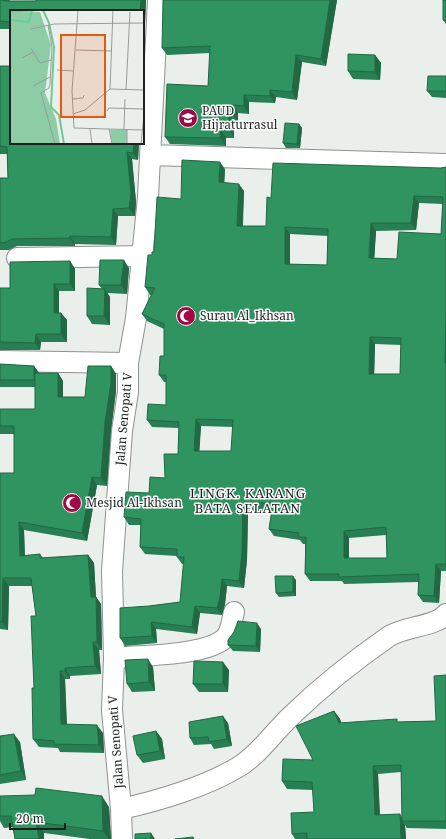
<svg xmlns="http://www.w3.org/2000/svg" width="446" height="839" viewBox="0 0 446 839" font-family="'Noto Serif',serif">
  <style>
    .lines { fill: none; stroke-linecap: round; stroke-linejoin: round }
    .street-casing { stroke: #8f9290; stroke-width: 22 }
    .street { stroke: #fff; stroke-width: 20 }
    .wall { fill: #287f53; fill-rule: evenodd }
    .shaded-wall { fill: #216843 }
    .building { fill: #2f9460; stroke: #216843; fill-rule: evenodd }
    .labels { text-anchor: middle; stroke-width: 3; stroke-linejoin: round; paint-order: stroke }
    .poi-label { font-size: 12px; fill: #1f2020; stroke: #f9fcfa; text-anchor: start }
    .street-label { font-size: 12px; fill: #1f2020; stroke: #f9fcfa }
    .neighbourhood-label { font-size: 13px; letter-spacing: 1px; fill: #1f2020; stroke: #f9fcfa }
    .inset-river { fill: none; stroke: #6ccc95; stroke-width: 2 }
    .inset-road { fill: none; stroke: #999c9a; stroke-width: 1 }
    .view { fill: #e8590c; fill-opacity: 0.15; stroke: #e8590c; stroke-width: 2 }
    .inset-edge { fill: none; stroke: #1f2020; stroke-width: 2 }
  </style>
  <rect width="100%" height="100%" fill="#ebefec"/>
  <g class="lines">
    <defs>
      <path id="street" d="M 151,155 L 446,164
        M 17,258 L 142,256
        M 0,361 L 128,363
        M 114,658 C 142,655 206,656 225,638 C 231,632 232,620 234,612
        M 121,809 C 158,801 208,786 240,766 C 260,753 274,732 292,715 C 321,687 355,660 388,637 C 404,626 436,627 446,614
        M 122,839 L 121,809 L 112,710 L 114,658 L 112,571 L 122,431 L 128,392 L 128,363 L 136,318 L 148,197 L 158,0"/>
    </defs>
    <!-- street casing -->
    <use href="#street" class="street-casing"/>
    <!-- street -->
    <use href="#street" class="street"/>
  </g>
  <!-- wall -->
  <path class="wall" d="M 0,0 L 10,0 L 10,1 L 146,0 L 143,69 L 143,11 L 11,11 L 11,29 L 0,29 Z
    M 337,0 L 326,66 L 302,62 L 297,100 L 276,97 L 275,103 L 249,102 L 249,114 L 238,113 L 238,122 L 234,122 L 234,138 L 226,138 L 226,146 L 170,144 L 165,137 L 208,86 L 210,53 L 167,55 L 162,48 Z
    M 446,0 L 446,24 L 443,20 Z
    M 375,55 L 381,63 L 380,80 L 353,79 L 348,71 Z
    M 0,66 L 11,143 L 139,143 L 138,160 L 132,159 L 136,202 L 135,216 L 118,216 L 116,245 L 75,244 L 75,246 L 17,246 L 9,250 L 0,250 L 0,178 L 8,178 L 7,154 L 0,154 Z
    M 446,76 L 446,98 L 432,97 L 427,91 Z
    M 299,124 L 302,128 L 300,148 L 286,148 L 283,143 Z
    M 446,167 L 446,571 L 441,571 L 439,603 L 423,602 L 418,595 L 419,582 L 344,584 L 342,581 L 310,581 L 305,574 L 305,544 L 303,544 L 300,540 L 274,536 L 269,529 L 272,511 L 248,511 L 247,560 L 244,588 L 227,586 L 225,604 L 222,615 L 200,613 L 197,634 L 156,629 L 157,643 L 125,646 L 120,638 L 149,606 L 180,602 L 184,564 L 182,564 L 177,557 L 177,556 L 145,554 L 140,547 L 141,525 L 129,525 L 124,517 L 165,478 L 178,454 L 179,428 L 152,427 L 147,420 L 166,405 L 166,382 L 164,382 L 159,375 L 164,356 L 164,329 L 147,321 L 142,314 L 151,295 L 150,295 L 145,287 L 152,255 L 154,252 L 181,199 L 225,169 L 224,183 L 244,191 L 243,226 L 266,226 L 271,198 ZM 419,203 L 443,204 L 441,234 L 397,259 L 374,258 L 376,231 L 416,230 ZM 290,234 L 328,236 L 327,265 L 290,264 ZM 375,344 L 401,345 L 400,374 L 374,374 ZM 201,426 L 233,427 L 231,451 L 199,451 ZM 386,535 L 387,558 L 349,558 L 349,538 Z
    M 70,261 L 75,269 L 75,291 L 59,291 L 59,313 L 61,313 L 67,320 L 67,342 L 41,342 L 40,350 L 0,350 L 0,288 L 10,288 Z
    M 129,268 L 127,294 L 107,293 L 110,297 L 110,325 L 92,324 L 87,316 L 102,289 L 99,285 Z
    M 0,364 L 34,366 L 39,373 L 58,373 L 63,381 L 63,397 L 85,397 L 111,366 L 116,374 L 116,391 L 111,430 L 107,486 L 97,485 L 87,541 L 24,530 L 25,556 L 40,554 L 43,558 L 88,555 L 94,563 L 96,597 L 101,604 L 102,650 L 99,650 L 101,674 L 70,676 L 70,679 L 65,679 L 67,724 L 103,733 L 104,753 L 60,752 L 58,748 L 39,747 L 33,739 L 36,616 L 32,586 L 9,586 L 8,630 L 0,629 L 0,473 L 14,473 L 14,434 L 0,434 L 0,409 L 35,409 L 35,387 L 0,387 Z
    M 296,580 L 296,596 L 279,597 L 276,593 Z
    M 261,629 L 260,652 L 233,651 L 228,645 Z
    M 153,667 L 155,691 L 132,692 L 127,684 Z
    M 229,670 L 228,692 L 199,692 L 193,684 Z
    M 446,675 L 446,829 L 407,828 L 405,825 L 406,839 L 295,839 L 292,834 L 314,812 L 313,790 L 287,789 L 282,781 L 313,760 L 334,711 L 340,719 L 341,723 L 399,722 L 436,721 ZM 401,772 L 402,817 L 380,815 L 378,774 Z
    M 228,723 L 232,746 L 214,749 L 211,744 L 194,745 L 190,738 Z
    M 156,731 L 162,739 L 165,759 L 143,763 L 137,755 Z
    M 0,736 L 20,742 L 26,780 L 0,784 Z
    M 0,796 L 109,807 L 111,839 L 90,839 L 44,833 L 13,827 L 4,828 L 0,821 Z"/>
  <!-- shaded-wall -->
  <path class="shaded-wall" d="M 141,0 L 146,0 L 143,69 L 143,11 L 140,11 Z
    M 330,0 L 337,0 L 326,66 L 321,59 Z
    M 296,55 L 302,62 L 297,100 L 292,92 Z
    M 375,55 L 381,63 L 380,80 L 375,72 Z
    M 270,90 L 276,97 L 275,103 L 270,96 Z
    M 244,95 L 249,102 L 249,114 L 244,106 Z
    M 233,105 L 238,113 L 238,122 L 233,114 Z
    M 229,114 L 234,122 L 234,138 L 229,130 Z
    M 299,124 L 302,128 L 300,148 L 297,144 Z
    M 221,130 L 226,138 L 226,146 L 220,138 Z
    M 134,143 L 139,143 L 138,160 L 133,153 Z
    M 127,152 L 132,159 L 136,202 L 135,216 L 129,208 Z
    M 220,162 L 225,169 L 224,189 L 219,182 Z
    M 239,184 L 244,191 L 242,233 L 237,226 Z
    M 414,196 L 419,203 L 416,230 L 411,223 Z
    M 113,209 L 118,216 L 116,245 L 111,237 Z
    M 371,223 L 376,231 L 374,265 L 369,258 Z
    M 285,227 L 290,234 L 290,271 L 285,264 Z
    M 70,236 L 75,244 L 75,246 L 70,238 Z
    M 124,260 L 129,268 L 127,294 L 121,285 Z
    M 70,261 L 75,269 L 75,291 L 70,284 Z
    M 54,284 L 59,291 L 59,320 L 54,313 Z
    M 105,289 L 110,297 L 110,325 L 104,316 Z
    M 61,313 L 67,320 L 67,342 L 61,334 Z
    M 446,318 L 446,365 L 445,363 Z
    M 36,334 L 41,342 L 40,350 L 35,343 Z
    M 370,337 L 375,344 L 374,381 L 369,374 Z
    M 34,366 L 39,373 L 39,387 L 34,380 Z
    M 111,366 L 116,374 L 116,391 L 111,430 L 107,486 L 101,478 L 105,422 Z
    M 58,373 L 63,381 L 63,405 L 58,397 Z
    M 196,419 L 201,426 L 199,458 L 194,451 Z
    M 92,477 L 97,485 L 87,541 L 82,533 Z
    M 243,503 L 248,511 L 247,560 L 244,588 L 239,581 Z
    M 19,522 L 24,530 L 25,564 L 20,556 Z
    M 344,531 L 349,538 L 349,565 L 344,558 Z
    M 88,555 L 94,563 L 96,597 L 101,604 L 102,650 L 97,642 L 91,597 Z
    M 436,564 L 441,571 L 439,603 L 434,596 Z
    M 293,576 L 296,580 L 296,596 L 293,592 Z
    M 3,578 L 9,586 L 8,630 L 2,622 Z
    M 222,579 L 227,586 L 225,604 L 222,615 L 217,608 Z
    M 195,606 L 200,613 L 197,634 L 192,627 Z
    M 151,622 L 156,629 L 157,643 L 152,636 Z
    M 257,623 L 261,629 L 260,652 L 256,646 Z
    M 93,642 L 99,650 L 101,674 L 95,666 Z
    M 148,659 L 153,667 L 155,691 L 149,682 Z
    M 223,662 L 229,670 L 228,692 L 223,684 Z
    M 65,668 L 70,676 L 70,679 L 65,671 Z
    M 60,671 L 65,679 L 67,732 L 61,724 Z
    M 334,711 L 340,719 L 344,731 L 339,723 Z
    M 223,716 L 228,723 L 232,746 L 227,739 Z
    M 97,725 L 103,733 L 104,753 L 99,745 Z
    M 156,731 L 162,739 L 165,759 L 160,751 Z
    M 14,734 L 20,742 L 26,780 L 21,771 Z
    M 373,766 L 378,774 L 380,823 L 375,815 Z
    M 102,796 L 109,807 L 111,839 L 109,839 L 103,831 Z
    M 400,814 L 404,821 L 402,821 L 405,825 L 406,839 L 401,839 Z
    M 36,822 L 44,833 L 44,839 L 39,839 Z
    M 151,833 L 155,839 L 151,839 Z"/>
  <!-- building -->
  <path class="building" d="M 0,0 L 4,0 L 4,1 L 36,1 L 36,0 L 141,0 L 140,11 L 11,11 L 11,22 L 0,21 Z
    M 163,0 L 330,0 L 321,59 L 296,55 L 292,92 L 270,90 L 270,96 L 244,95 L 244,106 L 233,105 L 233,114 L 229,114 L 229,130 L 221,130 L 220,138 L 165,137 L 167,84 L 208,86 L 210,46 L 162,48 Z
    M 443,0 L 446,0 L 446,20 L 443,20 Z
    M 348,54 L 375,55 L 375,72 L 348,71 Z
    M 0,66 L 11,66 L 11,143 L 134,143 L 133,153 L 127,152 L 131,194 L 129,208 L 113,209 L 111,237 L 70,236 L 70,238 L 12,239 L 4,243 L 0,242 L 0,178 L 8,178 L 7,147 L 0,146 Z
    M 428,76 L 446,76 L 446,91 L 427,91 Z
    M 285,123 L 299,124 L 297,144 L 283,143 Z
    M 182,160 L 220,162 L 219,182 L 239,184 L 237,226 L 266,226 L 267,197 L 271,198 L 273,163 L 441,168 L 446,167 L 446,318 L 445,363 L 446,363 L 446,564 L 436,564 L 434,596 L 418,595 L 419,574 L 339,577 L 339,574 L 305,574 L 306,537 L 298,537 L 299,533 L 269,529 L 273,503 L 243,503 L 242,553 L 239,581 L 222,579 L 220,597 L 217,608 L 195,606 L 192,627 L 151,622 L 152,636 L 120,638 L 120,608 L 149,606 L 180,602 L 184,557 L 177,557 L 177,549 L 140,547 L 141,519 L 124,517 L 126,492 L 149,493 L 150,477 L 165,478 L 164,454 L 178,454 L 179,422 L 147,420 L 148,404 L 166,405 L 166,375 L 159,375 L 160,356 L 164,356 L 164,324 L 142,314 L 155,288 L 145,287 L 148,255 L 152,255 L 152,252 L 154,252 L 157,197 L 181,199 ZM 414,196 L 443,197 L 441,234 L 399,232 L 397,259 L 369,258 L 371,223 L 411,223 ZM 285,227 L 328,229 L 327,265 L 285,264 ZM 370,337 L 401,338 L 400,374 L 369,374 ZM 196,419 L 233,420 L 231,451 L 194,451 ZM 386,527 L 387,558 L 344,558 L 344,531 Z
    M 100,260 L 124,260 L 121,285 L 99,285 Z
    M 70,261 L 70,284 L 54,284 L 54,313 L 61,313 L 61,334 L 36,334 L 35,343 L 0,342 L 0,288 L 10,288 L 10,262 Z
    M 87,288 L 105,289 L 104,316 L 87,316 Z
    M 0,364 L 34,366 L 34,380 L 0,380 Z
    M 88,366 L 111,366 L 111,383 L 105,422 L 101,478 L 92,477 L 82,533 L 19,522 L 20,556 L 40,554 L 40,558 L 88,555 L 91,597 L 96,597 L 97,642 L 93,642 L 95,666 L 65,668 L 65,671 L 60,671 L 61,724 L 97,725 L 99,745 L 54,744 L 54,741 L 33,739 L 32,688 L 34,688 L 31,616 L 36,616 L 31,578 L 3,578 L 2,622 L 0,622 L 0,473 L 14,473 L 14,426 L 0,426 L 0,409 L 35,409 L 35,373 L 58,373 L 58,397 L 85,397 Z
    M 275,576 L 293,576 L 293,592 L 276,593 Z
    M 238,621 L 257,623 L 256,646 L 228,645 L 228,640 L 234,632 Z
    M 148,659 L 149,682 L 127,684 L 125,660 Z
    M 194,661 L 223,662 L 223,684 L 193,684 Z
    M 446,675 L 446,821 L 402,821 L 401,765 L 373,766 L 375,815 L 400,814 L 401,839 L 307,839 L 307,833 L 292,834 L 291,813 L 314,812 L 312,782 L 282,781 L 283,759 L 313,760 L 296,726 L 334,711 L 339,723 L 397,719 L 397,722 L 436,721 L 434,676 Z
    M 223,716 L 227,739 L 209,742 L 208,737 L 190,738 L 189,722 Z
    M 156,731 L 160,751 L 137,755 L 133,736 Z
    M 14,734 L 21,771 L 0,775 L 0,736 Z
    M 36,788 L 102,796 L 103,831 L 36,822 L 39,839 L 15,839 L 11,816 L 0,816 L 0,796 L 35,795 Z
    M 151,833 L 151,839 L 135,839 L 135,834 Z
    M 193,837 L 194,839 L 175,839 Z"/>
  <!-- icons -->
  <defs>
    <symbol id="school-disc" viewBox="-11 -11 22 22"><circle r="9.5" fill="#a20847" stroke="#f9fcfa"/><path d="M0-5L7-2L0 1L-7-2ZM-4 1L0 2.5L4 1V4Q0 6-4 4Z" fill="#fff"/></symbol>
    <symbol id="mosque-disc" viewBox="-11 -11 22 22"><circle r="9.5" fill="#a20847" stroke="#f9fcfa"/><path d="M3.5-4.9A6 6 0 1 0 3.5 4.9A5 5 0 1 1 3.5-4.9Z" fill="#fff"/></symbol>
  </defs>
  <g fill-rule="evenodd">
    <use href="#school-disc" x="177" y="107" width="22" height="22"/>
    <use href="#mosque-disc" x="175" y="305" width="22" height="22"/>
    <use href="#mosque-disc" x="61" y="492" width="22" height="22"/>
  </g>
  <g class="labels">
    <!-- poi labels -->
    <g class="poi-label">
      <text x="202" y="115">PAUD<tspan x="202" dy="14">Hijraturrasul</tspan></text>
      <text x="200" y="320">Surau Al_Ikhsan</text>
      <text x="86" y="507">Mesjid Al-Ikhsan</text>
    </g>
    <!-- street labels -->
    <g class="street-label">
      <text transform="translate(124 419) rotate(-85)" y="4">Jalan Senopati V</text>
      <text transform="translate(116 742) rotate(-94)" y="4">Jalan Senopati V</text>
    </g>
    <!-- neighbourhood labels -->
    <g class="neighbourhood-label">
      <text x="248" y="498">LINGK. KARANG<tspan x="248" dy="15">BATA SELATAN</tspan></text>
    </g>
  </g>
  <!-- overview -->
  <g transform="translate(10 10)">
    <rect width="134" height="134" fill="#ebefec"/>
    <path d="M 0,0 L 30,2 L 41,35 L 35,83 L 46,109 L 50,134 L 0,134 Z" fill="#8ccda5"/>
    <path d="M 100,120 L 117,120 L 117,134 L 102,134 Z" fill="#8ccda5"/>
    <path class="inset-river" d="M 33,0 L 39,13 L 44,37 L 41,97 L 49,105 L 54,134M 0,10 L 19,12 L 22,0"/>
    <path class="inset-road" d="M 68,0 L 62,81 L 64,118 L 132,120M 103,0 L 100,79 L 134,80M 0,1 L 13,1M 38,15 L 42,37 L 40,74 L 39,78 L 31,83 L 45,134M 21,19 L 44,14 L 134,13M 21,38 L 30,53 L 41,50M 66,40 L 101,41M 12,48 L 23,42M 47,60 L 64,61M 23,76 L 40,67M 116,80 L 120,2M 63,89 L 73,88 L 74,85M 97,101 L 99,98 L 134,99M 63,104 L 75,100 L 100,79M 80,119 L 82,134M 99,119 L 102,134M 114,119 L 115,89M 117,134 L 117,119M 131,134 L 134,105"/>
    <path class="view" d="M 51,25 L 95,25 L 95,107 L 51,107 Z"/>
    <rect width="134" height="134" class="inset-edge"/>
  </g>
  <!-- scale -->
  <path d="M10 823v6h55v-6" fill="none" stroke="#1f2020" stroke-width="2"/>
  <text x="16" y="823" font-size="12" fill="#1f2020" stroke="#f9fcfa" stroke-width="3" paint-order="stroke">20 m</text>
</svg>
